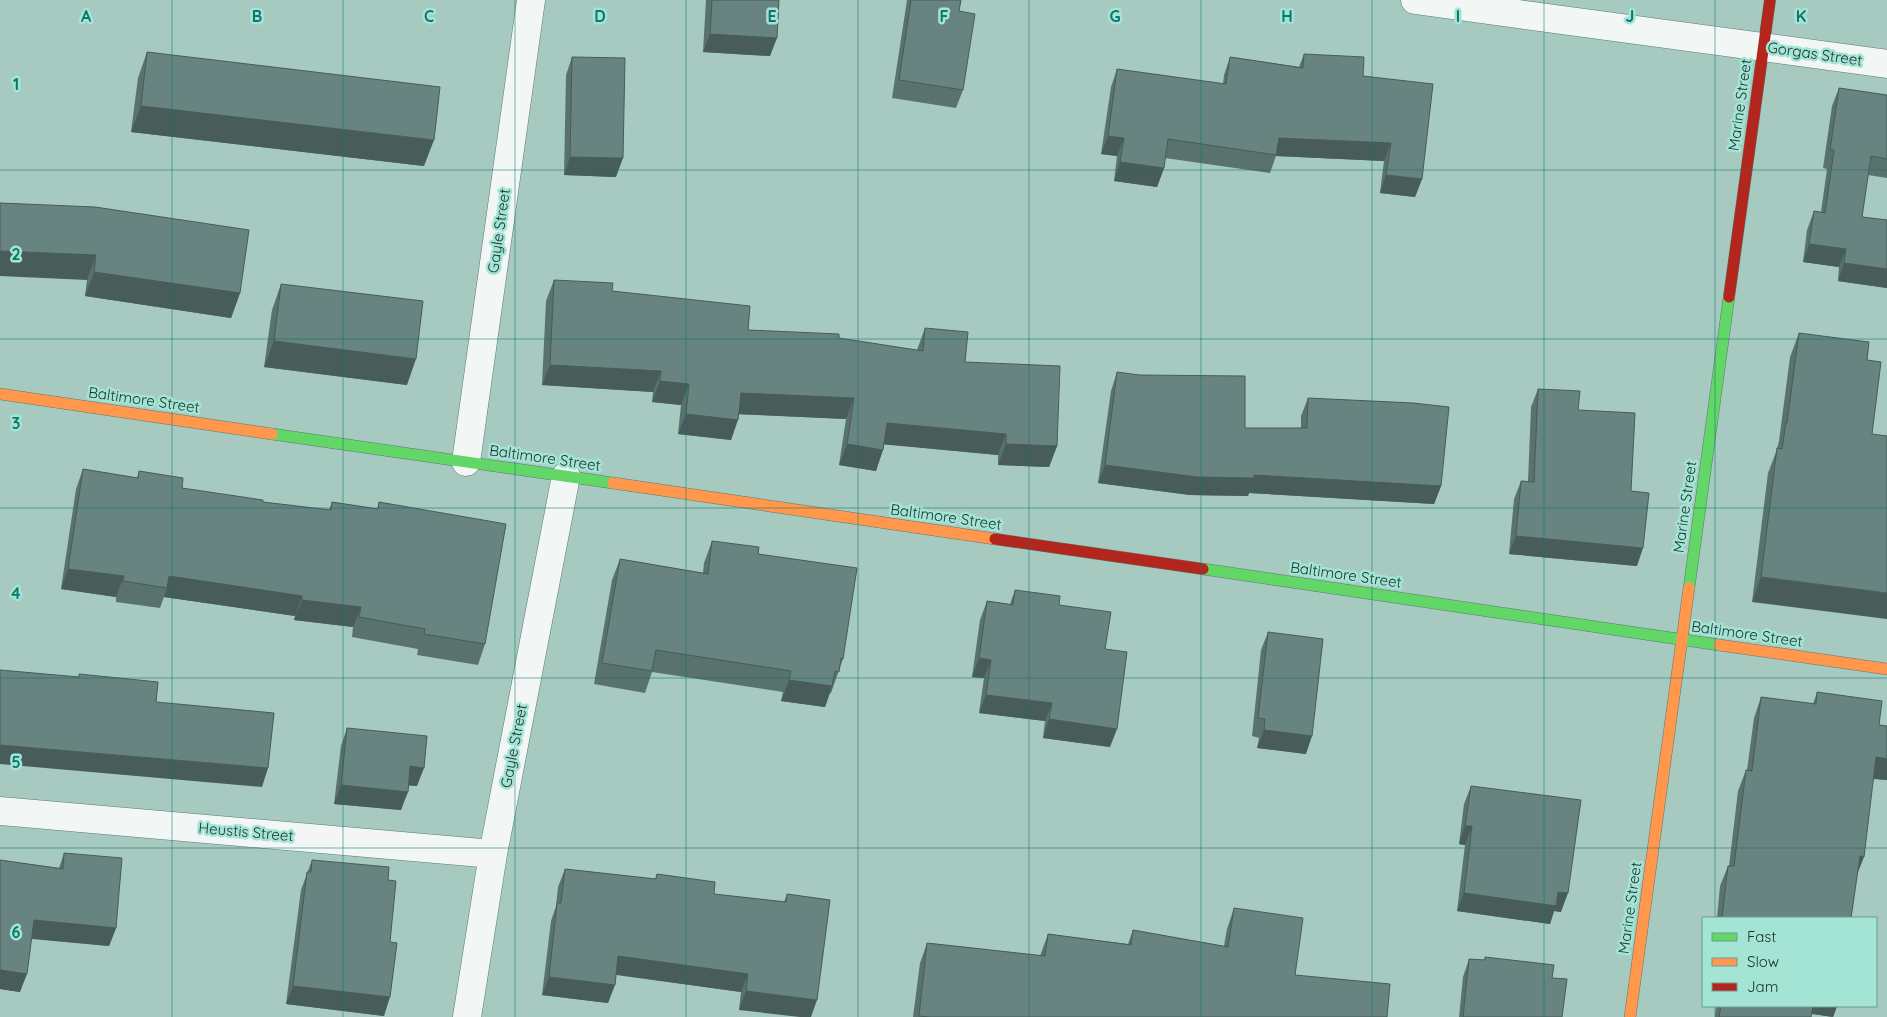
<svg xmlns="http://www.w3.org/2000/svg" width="1887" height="1017" viewBox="0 0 1887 1017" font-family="Quicksand,sans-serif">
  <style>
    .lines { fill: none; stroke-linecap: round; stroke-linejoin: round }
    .street-casing { stroke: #5b7972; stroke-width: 29 }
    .fast-casing { stroke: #5b7972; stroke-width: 12 }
    .slow-casing { stroke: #5b7972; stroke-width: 12 }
    .jam-casing { stroke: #5b7972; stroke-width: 12 }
    .street { stroke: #f2f7f6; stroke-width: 28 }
    .fast { stroke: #63d668; stroke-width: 11 }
    .slow { stroke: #ff974d; stroke-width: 11 }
    .jam { stroke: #b3261e; stroke-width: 11 }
    .wall { fill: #59726e }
    .shaded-wall { fill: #485c5a }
    .building { fill: #678480; stroke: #485c5a }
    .grid { fill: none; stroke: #0f766e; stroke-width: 1; stroke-opacity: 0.55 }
    .labels { text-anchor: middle; stroke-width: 5; stroke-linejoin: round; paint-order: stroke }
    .street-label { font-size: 15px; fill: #17312c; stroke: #a4e4d5 }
    .grid-label { font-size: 16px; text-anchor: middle; font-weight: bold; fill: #0f766e; stroke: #a4e4d5; stroke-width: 5; stroke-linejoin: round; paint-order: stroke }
  </style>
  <rect width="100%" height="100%" fill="#a6c9c0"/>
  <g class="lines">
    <defs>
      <path id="street" d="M 1415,0 L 1887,64
        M 466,462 L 531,0
        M 0,811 L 493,854
        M 467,1017 L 493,854 L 566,476"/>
      <path id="fast" d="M 272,434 L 613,483
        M 1203,569 L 1719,645
        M 1689,588 L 1729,297"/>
      <path id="slow" d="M 0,394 L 272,434
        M 613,483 L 995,539
        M 1719,645 L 1887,669
        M 1630,1017 L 1689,588"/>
      <path id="jam" d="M 1729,297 L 1770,0
        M 995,539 L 1203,569"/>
    </defs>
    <!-- street casing -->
    <use href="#street" class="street-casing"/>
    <!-- fast casing -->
    <use href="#fast" class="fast-casing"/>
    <!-- slow casing -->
    <use href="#slow" class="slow-casing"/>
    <!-- jam casing -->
    <use href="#jam" class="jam-casing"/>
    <!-- street -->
    <use href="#street" class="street"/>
    <!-- fast -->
    <use href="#fast" class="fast"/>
    <!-- slow -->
    <use href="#slow" class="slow"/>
    <!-- jam -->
    <use href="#jam" class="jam"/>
  </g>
  <!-- wall -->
  <path class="wall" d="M 706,0 L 779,0 L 770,56 L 703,52 Z
    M 907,0 L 961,0 L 959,11 L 963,90 L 956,108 L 892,98 Z
    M 147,52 L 424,166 L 131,132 L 138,78 Z
    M 1304,54 L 1363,76 L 1422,179 L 1415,197 L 1380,193 L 1384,161 L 1276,156 L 1270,173 L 1165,158 L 1164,168 L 1157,187 L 1114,181 L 1117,156 L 1101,154 L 1111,87 L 1117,69 L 1223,84 L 1224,75 L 1230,57 L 1299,67 Z
    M 572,57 L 616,177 L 564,175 L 566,75 Z
    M 1839,88 L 1887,95 L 1887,178 L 1868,175 L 1862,217 L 1887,220 L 1887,288 L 1838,281 L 1839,267 L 1803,262 L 1807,230 L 1814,211 L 1821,212 L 1827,169 L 1823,168 L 1832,106 Z
    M 0,203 L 240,293 L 231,318 L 85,296 L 87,280 Z
    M 554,280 L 612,291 L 748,330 L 839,338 L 917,350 L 925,328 L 965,362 L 1057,446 L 1049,467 L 998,465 L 998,455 L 884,444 L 876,471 L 839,465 L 846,419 L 739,414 L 731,440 L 678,434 L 681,405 L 652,402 L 653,392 L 542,385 L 546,301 Z
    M 281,284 L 407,385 L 264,367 L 272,310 Z
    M 1799,333 L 1867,360 L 1872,434 L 1752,602 L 1768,473 L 1776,452 L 1779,441 L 1790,357 Z
    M 1117,372 L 1245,428 L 1301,428 L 1301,416 L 1308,398 L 1441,486 L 1434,504 L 1249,493 L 1248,496 L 1190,495 L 1098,483 L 1111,391 Z
    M 1538,389 L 1578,410 L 1631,491 L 1637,566 L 1509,554 L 1514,499 L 1521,481 L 1528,481 L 1531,407 Z
    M 83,469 L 137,478 L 139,471 L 182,488 L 263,502 L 329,510 L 332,502 L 377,509 L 379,502 L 485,644 L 478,665 L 417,655 L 418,649 L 352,637 L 353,627 L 294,620 L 295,616 L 164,597 L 160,608 L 116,602 L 116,597 L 61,589 L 76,489 Z
    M 712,541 L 758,554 L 843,659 L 831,693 L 830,693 L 825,707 L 781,701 L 783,692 L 652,672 L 645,693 L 594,684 L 612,580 L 620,559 L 703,573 L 704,563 Z
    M 1015,590 L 1059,605 L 1105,649 L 1110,747 L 1043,738 L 1045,721 L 979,713 L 984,678 L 972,677 L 980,620 L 987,601 L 1010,604 Z
    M 1268,632 L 1306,754 L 1257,748 L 1259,738 L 1252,736 L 1261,650 Z
    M 1817,692 L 1879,725 L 1887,726 L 1887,780 L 1873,779 L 1857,874 L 1851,918 L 1717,918 L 1720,886 L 1728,866 L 1729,866 L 1738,791 L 1746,770 L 1747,770 L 1754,718 L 1761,697 L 1813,704 Z
    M 347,728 L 417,786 L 408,785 L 401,810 L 334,804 L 341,746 Z
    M 1471,786 L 1561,912 L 1554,911 L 1550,924 L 1457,911 L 1465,845 L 1459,844 L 1464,804 Z
    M 64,853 L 116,928 L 109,946 L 31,939 L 20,992 L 0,989 L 0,860 L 59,868 Z
    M 312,860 L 388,880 L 384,1016 L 286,1004 L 301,890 Z
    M 565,869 L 655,879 L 657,874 L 714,894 L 784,902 L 787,894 L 830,900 L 739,1010 L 741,992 L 616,975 L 608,1003 L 542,995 L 551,921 L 556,906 L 558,887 Z
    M 1234,908 L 1295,975 L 1387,1017 L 913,1017 L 920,963 L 927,943 L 1040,956 L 1048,934 L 1128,944 L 1133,930 L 1224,946 L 1227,929 Z
    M 1485,957 L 1552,978 L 1562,1017 L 1459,1017 L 1463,977 L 1469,959 L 1484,960 Z
    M 1716,1006 L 1837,1006 L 1833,1017 L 1812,1014 L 1811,1017 L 1715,1017 Z"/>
  <!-- shaded-wall -->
  <path class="shaded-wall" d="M 710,34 L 777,38 L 770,56 L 703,52 Z
    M 141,106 L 434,140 L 424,166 L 131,132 Z
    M 1108,136 L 1124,138 L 1117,156 L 1101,154 Z
    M 1279,138 L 1391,143 L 1384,161 L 1276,156 Z
    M 570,157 L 623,158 L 616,177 L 564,175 Z
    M 1120,162 L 1164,168 L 1157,187 L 1114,181 Z
    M 1386,175 L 1422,179 L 1415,197 L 1380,193 Z
    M 1809,244 L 1846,249 L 1839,267 L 1803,262 Z
    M 0,251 L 96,255 L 87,280 L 0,276 Z
    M 1844,263 L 1887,269 L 1887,288 L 1838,281 Z
    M 94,272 L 240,293 L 231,318 L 85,296 Z
    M 274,341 L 416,359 L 407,385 L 264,367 Z
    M 550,365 L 661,371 L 653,392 L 542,385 Z
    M 660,381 L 689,384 L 681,405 L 652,402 Z
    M 741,393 L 854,398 L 846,419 L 733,414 Z
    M 686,414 L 738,420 L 731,440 L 678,434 Z
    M 887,423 L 1006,434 L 998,455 L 880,444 Z
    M 847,444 L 883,450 L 876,471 L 839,465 Z
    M 1006,444 L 1057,446 L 1049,467 L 998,465 Z
    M 1105,465 L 1254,475 L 1441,486 L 1434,504 L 1249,493 L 1248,496 L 1190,495 L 1098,483 Z
    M 1516,536 L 1643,548 L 1637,566 L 1509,554 Z
    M 68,569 L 124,576 L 116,597 L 61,589 Z
    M 169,576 L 302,596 L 295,616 L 164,597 L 167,588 Z
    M 1761,577 L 1887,593 L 1887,619 L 1752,602 Z
    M 302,600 L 361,607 L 353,627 L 294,620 Z
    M 979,658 L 991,660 L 984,678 L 972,677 Z
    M 789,680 L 832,686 L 825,707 L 781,701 Z
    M 986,695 L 1052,703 L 1045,721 L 979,713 Z
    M 1049,719 L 1117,729 L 1110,747 L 1043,738 Z
    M 1264,730 L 1312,736 L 1306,754 L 1257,748 Z
    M 0,745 L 268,768 L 262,787 L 0,764 Z
    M 1876,757 L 1887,759 L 1887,780 L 1868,778 Z
    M 410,766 L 424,768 L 417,786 L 403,785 Z
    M 341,785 L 408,792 L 401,810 L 334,804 Z
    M 1465,826 L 1472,826 L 1465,845 L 1459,844 Z
    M 1860,856 L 1864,857 L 1856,877 Z
    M 1558,892 L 1568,893 L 1561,912 L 1554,911 L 1550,924 L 1457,911 L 1464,893 Z
    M 34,920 L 116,928 L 109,946 L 27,938 Z
    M 618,956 L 748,974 L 741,992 L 612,974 Z
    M 0,970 L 27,974 L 20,992 L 0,989 Z
    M 549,977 L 615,985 L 608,1003 L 542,995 Z
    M 293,986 L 390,997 L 384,1016 L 286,1004 Z
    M 746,991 L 817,1000 L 811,1017 L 800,1017 L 739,1010 Z
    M 1810,1006 L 1837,1006 L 1833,1017 L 1807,1013 Z"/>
  <!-- building -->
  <path class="building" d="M 712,0 L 779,0 L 777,38 L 710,34 Z
    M 911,0 L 961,0 L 959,11 L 975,14 L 963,90 L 899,80 Z
    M 147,52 L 440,87 L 434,140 L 141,106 Z
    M 1304,54 L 1364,57 L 1363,76 L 1433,84 L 1422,179 L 1386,175 L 1391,143 L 1279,138 L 1276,155 L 1168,139 L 1164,168 L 1120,162 L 1124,138 L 1108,136 L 1117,69 L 1226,84 L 1230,57 L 1303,68 Z
    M 572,57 L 625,58 L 623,158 L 570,157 Z
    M 1839,88 L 1887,95 L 1887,159 L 1871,156 L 1862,217 L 1887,220 L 1887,269 L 1844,263 L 1846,249 L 1809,244 L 1814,211 L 1825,213 L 1834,150 L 1830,150 Z
    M 0,203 L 95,207 L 249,230 L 240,293 L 94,272 L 96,255 L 0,251 Z
    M 554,280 L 613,283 L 612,291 L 750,306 L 748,330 L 839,334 L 839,338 L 923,351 L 925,328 L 968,332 L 965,362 L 1060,366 L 1057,446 L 1006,444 L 1006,434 L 887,423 L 883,450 L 847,444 L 854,398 L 741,393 L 738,420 L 686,414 L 689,384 L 660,381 L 661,371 L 550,365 Z
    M 281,284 L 423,301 L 416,359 L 274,341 Z
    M 1799,333 L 1869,342 L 1867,360 L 1881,362 L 1872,434 L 1887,436 L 1887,593 L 1761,577 L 1777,448 L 1782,449 L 1786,422 L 1787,423 Z
    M 1117,372 L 1139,375 L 1245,376 L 1245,428 L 1307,428 L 1308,398 L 1413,403 L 1449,407 L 1441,486 L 1254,475 L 1254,478 L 1197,477 L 1105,465 Z
    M 1538,389 L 1580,391 L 1578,410 L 1635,413 L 1631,491 L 1649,493 L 1643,548 L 1516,536 L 1521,481 L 1534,482 Z
    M 83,469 L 138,478 L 139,471 L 183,478 L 182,488 L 263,500 L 263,502 L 331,510 L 332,502 L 378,509 L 379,502 L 506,524 L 485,644 L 424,634 L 425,629 L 359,617 L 361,607 L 302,600 L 302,596 L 169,576 L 167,588 L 123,581 L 124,576 L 68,569 Z
    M 712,541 L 759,547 L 758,554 L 857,568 L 843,659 L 841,658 L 839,672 L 835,671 L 832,686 L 789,680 L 791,671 L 656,650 L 652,671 L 602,663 L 620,559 L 708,574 Z
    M 1015,590 L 1060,596 L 1059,605 L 1111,612 L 1105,649 L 1127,652 L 1117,729 L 1049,719 L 1052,703 L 986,695 L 991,660 L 979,658 L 987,601 L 1013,605 Z
    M 1268,632 L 1323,639 L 1312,736 L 1264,730 L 1265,719 L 1258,718 Z
    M 0,670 L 79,677 L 79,674 L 158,682 L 156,702 L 274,713 L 268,768 L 0,745 Z
    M 1817,692 L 1882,701 L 1879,725 L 1887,726 L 1887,759 L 1876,757 L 1864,857 L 1860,856 L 1851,918 L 1722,918 L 1728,866 L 1734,866 L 1746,770 L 1752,771 L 1761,697 L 1816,704 Z
    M 347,728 L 427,736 L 424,768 L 410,766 L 408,792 L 341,785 Z
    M 1471,786 L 1581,800 L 1568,893 L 1558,892 L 1556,906 L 1464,893 L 1472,826 L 1465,826 Z
    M 64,853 L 122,858 L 116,928 L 34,920 L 27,974 L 0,970 L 0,860 L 63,869 Z
    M 312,860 L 389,867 L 388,880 L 396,881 L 390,942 L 397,943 L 390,997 L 293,986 L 307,872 L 311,872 Z
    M 565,869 L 656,879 L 657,874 L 715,882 L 714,894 L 786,902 L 787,894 L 830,900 L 817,1000 L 746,991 L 748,974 L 618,956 L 615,985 L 549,977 L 557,903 L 561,903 Z
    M 1234,908 L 1303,918 L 1295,975 L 1390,984 L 1387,1017 L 930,1017 L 919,1016 L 927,943 L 1045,956 L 1048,934 L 1131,945 L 1133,930 L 1228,947 Z
    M 1485,957 L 1554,965 L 1552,978 L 1567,979 L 1562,1017 L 1463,1017 L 1469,959 L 1485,960 Z
    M 1721,1006 L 1813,1006 L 1811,1017 L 1719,1017 Z"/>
  <!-- grid -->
  <path class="grid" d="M 172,0 L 172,1017M 343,0 L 343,1017M 515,0 L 515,1017M 686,0 L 686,1017M 858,0 L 858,1017M 1029,0 L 1029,1017M 1201,0 L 1201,1017M 1372,0 L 1372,1017M 1544,0 L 1544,1017M 1715,0 L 1715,918M 0,170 L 1887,170M 0,339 L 1887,339M 0,508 L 1887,508M 0,678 L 1887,678M 0,848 L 1887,848M 1715,1006 L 1715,1017"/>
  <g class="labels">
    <!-- street labels -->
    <g class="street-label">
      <text transform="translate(1815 54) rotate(8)" y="5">Gorgas Street</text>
      <text transform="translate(1740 105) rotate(-82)" y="5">Marine Street</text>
      <text transform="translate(499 231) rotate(-82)" y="5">Gayle Street</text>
      <text transform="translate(144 400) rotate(8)" y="5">Baltimore Street</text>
      <text transform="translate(545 458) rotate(8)" y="5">Baltimore Street</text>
      <text transform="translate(1685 507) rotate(-82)" y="5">Marine Street</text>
      <text transform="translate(946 517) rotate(8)" y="5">Baltimore Street</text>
      <text transform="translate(1346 575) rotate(8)" y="5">Baltimore Street</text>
      <text transform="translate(1747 634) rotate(8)" y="5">Baltimore Street</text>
      <text transform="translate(514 746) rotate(-79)" y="5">Gayle Street</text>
      <text transform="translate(246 832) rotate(5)" y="5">Heustis Street</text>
      <text transform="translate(1630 908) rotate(-82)" y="5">Marine Street</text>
    </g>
  </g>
  <g class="grid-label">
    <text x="86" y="22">A</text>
    <text x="257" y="22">B</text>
    <text x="429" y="22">C</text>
    <text x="600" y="22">D</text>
    <text x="772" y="22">E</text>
    <text x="944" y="22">F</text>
    <text x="1115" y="22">G</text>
    <text x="1287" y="22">H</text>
    <text x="1458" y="22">I</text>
    <text x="1630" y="22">J</text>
    <text x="1801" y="22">K</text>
    <text x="16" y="90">1</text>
    <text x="16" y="260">2</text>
    <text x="16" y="429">3</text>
    <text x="16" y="599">4</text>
    <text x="16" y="768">5</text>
    <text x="16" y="938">6</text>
  </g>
  <!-- legend -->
  <rect x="1702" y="917" width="175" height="90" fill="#a4e4d5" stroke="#6c9c91"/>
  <rect x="1712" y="933" width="25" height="8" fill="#63d668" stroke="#6c9c91"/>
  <text x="1747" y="942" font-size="15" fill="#17312c">Fast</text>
  <rect x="1712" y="958" width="25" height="8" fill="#ff974d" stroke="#6c9c91"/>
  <text x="1747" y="967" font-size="15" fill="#17312c">Slow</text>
  <rect x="1712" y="983" width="25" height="8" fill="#b3261e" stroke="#6c9c91"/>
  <text x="1747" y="992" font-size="15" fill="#17312c">Jam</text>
</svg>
